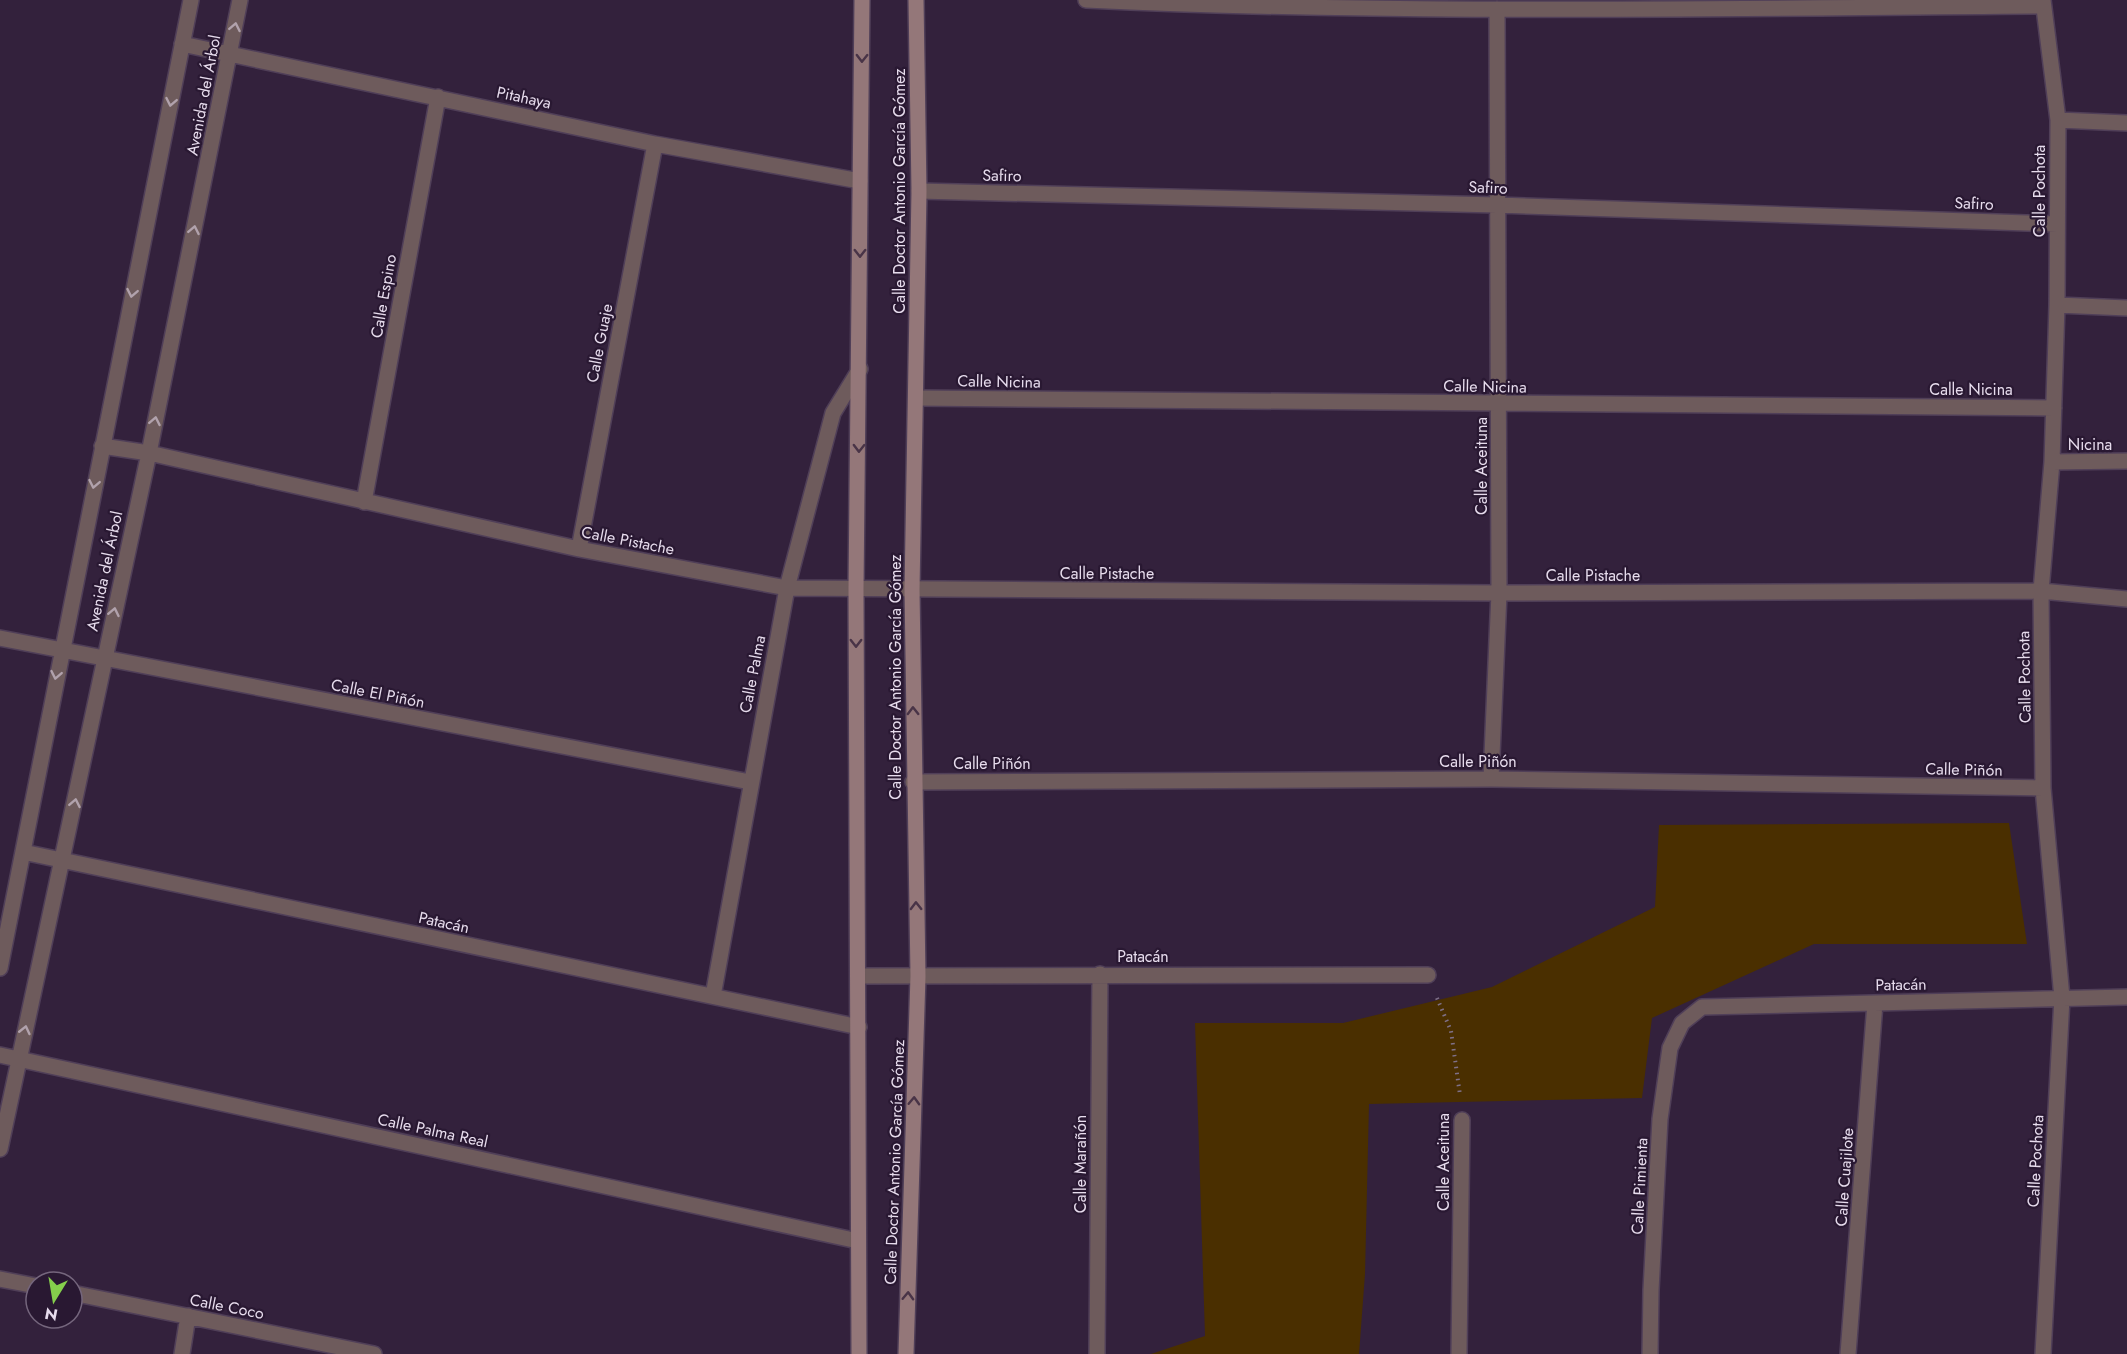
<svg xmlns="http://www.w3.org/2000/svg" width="2127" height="1354" viewBox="0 0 2127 1354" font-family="Jost,sans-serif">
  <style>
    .green { fill: #4a2f00 }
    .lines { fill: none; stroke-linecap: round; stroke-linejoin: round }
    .street-casing { stroke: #503f58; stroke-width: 18 }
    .secondary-casing { stroke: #503f58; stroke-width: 18 }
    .path { stroke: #7f7087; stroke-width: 4; stroke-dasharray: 1.5 4.5; stroke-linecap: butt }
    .street { stroke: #6e5b5c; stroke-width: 15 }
    .secondary { stroke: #947779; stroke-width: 15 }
    .oneway { stroke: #b1a2ac }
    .oneway2 { stroke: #493447 }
    .labels { text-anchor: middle; stroke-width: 4.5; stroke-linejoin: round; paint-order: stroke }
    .street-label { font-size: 16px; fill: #e7dced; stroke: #291832 }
  </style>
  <rect width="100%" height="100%" fill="#33213c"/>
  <!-- green -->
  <path class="green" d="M 2009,823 L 2027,944 L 1814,944 L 1652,1018 L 1642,1098 L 1369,1104 L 1365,1274 L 1359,1354 L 1151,1354 L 1205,1336 L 1195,1023 L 1343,1023 L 1492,987 L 1655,907 L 1659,825 Z"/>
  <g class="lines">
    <defs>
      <path id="street" d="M 1086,0 C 1405,15 1724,8 2043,6
        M 2043,0 L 2058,120 L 2057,305 L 2052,462 L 2041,591 L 2043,788 L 2062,998 L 2043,1354
        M 182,44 L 655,144 L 860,181
        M 2058,120 L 2127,123
        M 919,191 L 1497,205 L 2057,224
        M 2057,305 L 2127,308
        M 916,398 L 2054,408
        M 102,446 L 149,453 L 579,549 L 787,588 L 1499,593 L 2041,591 L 2127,599
        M 2052,462 L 2127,461
        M 364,502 L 438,97
        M 579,549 L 655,144
        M 0,638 L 750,782
        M 1491,779 L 1499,593 L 1497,9
        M 913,782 L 1491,779 L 2043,788
        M 23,852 L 859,1027
        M 0,968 L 191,0
        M 859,976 L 1428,975
        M 713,996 L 787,588 L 833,413 L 860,369
        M 0,1055 L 858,1241
        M 0,1149 L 149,453 L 240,0
        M 0,1279 L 36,1286
        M 72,1293 L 374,1354
        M 182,1354 L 188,1316
        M 1097,1354 L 1100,974
        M 1459,1354 L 1462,1120
        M 1650,1354 L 1651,1290 L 1660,1119 L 1670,1048 L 1682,1023 L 1702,1007 L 2127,997
        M 1848,1354 L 1875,1003"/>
      <path id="secondary" d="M 859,1354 L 856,589 L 862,0
        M 906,1354 L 918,976 L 912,590 L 919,191 L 916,0"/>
    </defs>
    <!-- street casing -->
    <use href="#street" class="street-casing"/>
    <!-- secondary casing -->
    <use href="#secondary" class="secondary-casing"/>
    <!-- path -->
    <path class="path" d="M 1437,998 L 1451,1031 L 1460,1095"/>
    <!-- street -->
    <use href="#street" class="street"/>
    <!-- secondary -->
    <use href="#secondary" class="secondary"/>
  </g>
  <!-- one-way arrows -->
  <defs><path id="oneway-chevron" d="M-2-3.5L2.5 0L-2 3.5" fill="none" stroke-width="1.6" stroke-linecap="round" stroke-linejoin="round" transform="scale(1.5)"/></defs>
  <g class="oneway">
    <use href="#oneway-chevron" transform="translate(235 27) rotate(-79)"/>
    <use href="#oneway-chevron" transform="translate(171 102) rotate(101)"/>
    <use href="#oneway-chevron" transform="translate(194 230) rotate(-79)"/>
    <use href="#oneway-chevron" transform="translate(132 293) rotate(101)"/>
    <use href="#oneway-chevron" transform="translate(155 421) rotate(-79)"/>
    <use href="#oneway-chevron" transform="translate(94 484) rotate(101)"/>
    <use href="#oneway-chevron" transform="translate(114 612) rotate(-78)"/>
    <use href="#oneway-chevron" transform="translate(56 675) rotate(101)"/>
    <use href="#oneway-chevron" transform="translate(75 803) rotate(-79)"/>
    <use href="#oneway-chevron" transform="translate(25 1030) rotate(-77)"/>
  </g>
  <g class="oneway2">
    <use href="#oneway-chevron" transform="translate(862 58) rotate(91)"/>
    <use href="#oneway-chevron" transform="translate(860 253) rotate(90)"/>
    <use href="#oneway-chevron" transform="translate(859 448) rotate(91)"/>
    <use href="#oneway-chevron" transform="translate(856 643) rotate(90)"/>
    <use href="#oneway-chevron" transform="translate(913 711) rotate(-91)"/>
    <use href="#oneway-chevron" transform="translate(916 906) rotate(-91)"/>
    <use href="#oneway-chevron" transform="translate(914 1101) rotate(-88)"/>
    <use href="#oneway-chevron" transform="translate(908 1296) rotate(-88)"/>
  </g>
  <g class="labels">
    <!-- street labels -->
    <g class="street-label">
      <text transform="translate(203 95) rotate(-79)" y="6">Avenida del Árbol</text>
      <text transform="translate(524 97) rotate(12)" y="6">Pitahaya</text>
      <text transform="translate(1002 175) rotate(1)" y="6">Safiro</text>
      <text transform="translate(1488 187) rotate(2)" y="6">Safiro</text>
      <text transform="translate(899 191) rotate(-90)" y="6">Calle Doctor Antonio García Gómez</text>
      <text transform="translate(2039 191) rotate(-90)" y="6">Calle Pochota</text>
      <text transform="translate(1974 203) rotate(2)" y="6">Safiro</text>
      <text transform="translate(383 296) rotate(-80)" y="6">Calle Espino</text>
      <text transform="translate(599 343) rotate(-79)" y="6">Calle Guaje</text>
      <text transform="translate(999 381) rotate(1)" y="6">Calle Nicina</text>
      <text transform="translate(1485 386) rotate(1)" y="6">Calle Nicina</text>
      <text x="1971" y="395">Calle Nicina</text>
      <text x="2090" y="450">Nicina</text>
      <text transform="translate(1481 466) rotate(-90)" y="6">Calle Aceituna</text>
      <text transform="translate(628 540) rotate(11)" y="6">Calle Pistache</text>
      <text transform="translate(104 571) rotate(-78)" y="6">Avenida del Árbol</text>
      <text x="1107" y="579">Calle Pistache</text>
      <text x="1593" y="581">Calle Pistache</text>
      <text transform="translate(752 674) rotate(-79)" y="6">Calle Palma</text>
      <text transform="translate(895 677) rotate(-90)" y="6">Calle Doctor Antonio García Gómez</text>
      <text transform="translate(2024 677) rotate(-91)" y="6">Calle Pochota</text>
      <text transform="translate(378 693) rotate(11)" y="6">Calle El Piñón</text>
      <text x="1478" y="767">Calle Piñón</text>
      <text x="992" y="769">Calle Piñón</text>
      <text transform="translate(1964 769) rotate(1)" y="6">Calle Piñón</text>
      <text transform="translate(444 922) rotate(12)" y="6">Patacán</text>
      <text x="1143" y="962">Patacán</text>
      <text transform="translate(1901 984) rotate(-1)" y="6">Patacán</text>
      <text transform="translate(433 1130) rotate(12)" y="6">Calle Palma Real</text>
      <text transform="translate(2035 1161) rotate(-87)" y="6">Calle Pochota</text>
      <text transform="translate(894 1162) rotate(-88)" y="6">Calle Doctor Antonio García Gómez</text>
      <text transform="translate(1443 1162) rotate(-90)" y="6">Calle Aceituna</text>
      <text transform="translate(1080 1164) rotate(-90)" y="6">Calle Marañón</text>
      <text transform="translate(1844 1177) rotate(-86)" y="6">Calle Cuajilote</text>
      <text transform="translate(1639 1186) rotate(-87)" y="6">Calle Pimienta</text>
      <text transform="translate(227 1306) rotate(11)" y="6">Calle Coco</text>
    </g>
  </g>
  <!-- north arrow -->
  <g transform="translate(54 1300) rotate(191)"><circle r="28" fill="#291832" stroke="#75667d" stroke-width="1.5"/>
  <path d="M0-4.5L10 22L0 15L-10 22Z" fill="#85cf4c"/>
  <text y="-9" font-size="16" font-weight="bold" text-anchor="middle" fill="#e7dced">N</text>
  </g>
</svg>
